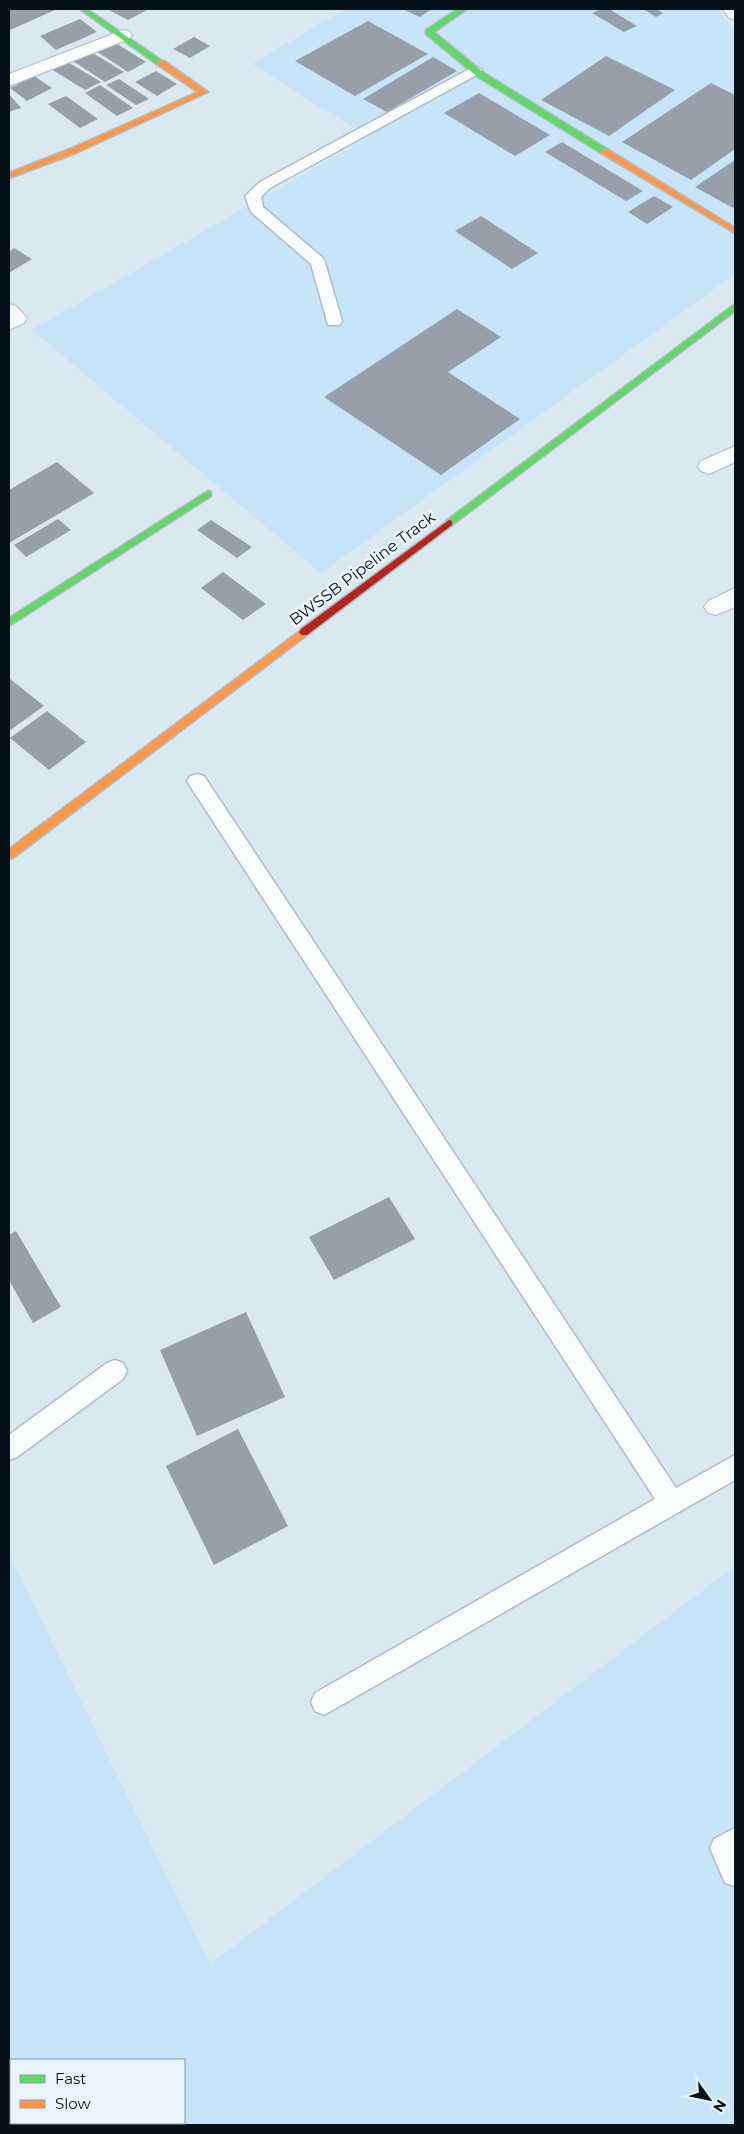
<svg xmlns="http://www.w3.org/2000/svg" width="744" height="2134" viewBox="0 0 744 2134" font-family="Montserrat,sans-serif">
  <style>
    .built { fill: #c7e4f8; fill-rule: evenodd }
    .building { fill: #97a0aa }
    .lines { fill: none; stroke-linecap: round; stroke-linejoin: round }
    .lane-casing { stroke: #b0bcc5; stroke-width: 3 }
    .street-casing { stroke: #b0bcc5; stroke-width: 2 }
    .fast-casing { stroke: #b0bcc5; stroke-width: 3 }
    .slow-casing { stroke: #b0bcc5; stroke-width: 3 }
    .jam-casing { stroke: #b0bcc5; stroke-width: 3 }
    .lane { fill: #f9fcfd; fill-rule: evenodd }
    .street { fill: #f9fcfd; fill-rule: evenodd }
    .fast { fill: #63d668; fill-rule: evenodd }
    .slow { fill: #ff974d; fill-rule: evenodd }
    .jam { fill: #b3261e; fill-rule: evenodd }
    .labels { text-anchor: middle; stroke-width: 5; stroke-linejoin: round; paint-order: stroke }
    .street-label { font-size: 16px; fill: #06121a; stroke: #e8f5fe }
  </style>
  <rect width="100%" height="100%" fill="#dae8f2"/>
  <!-- built -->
  <path class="built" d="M 345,9 L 718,9 L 735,32 L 735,274 L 321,573 L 32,330 L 368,137 L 252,64 Z
    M 9,1555 L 210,1964 L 735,1566 L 735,2125 L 9,2125 ZM 11,2060 L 184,2060 L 184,2123 L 11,2123 Z"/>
  <!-- building -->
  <path class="building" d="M 9,9 L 53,9 L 55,10 L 10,30 Z
    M 107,9 L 149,9 L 128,20 Z
    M 402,9 L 432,9 L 420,17 Z
    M 601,9 L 609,9 L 637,26 L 624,32 L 592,13 Z
    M 643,9 L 656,9 L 663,13 L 656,17 Z
    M 80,19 L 97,32 L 56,50 L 40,36 Z
    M 368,21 L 428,54 L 355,96 L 295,61 Z
    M 194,37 L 210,46 L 190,58 L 173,49 Z
    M 114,42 L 146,62 L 128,72 L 96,51 Z
    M 88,50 L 124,72 L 105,82 L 70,59 Z
    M 606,56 L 675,90 L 609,136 L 541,100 Z
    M 433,57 L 457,71 L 387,112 L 363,99 Z
    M 66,61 L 101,82 L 85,90 L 51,69 Z
    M 156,71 L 177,84 L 157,96 L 135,82 Z
    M 34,76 L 52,88 L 27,101 L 10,88 Z
    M 119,79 L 149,99 L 136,105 L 106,85 Z
    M 711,83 L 735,95 L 735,149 L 691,180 L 622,142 Z
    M 100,85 L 133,108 L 117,116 L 85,93 Z
    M 479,93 L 550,135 L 515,156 L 444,113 Z
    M 9,94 L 21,108 L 9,112 Z
    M 66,96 L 98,119 L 80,128 L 48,104 Z
    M 562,142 L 643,191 L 626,201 L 545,152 Z
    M 735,160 L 735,206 L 733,208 L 695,187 Z
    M 654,196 L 673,207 L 647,224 L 628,212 Z
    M 481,216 L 538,253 L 512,269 L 455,231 Z
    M 14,248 L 32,259 L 9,273 L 9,252 Z
    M 457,309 L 501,337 L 448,372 L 520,419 L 441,475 L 324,397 Z
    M 57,462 L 94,493 L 9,543 L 9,490 Z
    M 58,519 L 71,530 L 26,557 L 14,545 Z
    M 211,520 L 252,547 L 237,558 L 197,530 Z
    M 223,572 L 266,604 L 243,620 L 201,588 Z
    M 9,678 L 44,706 L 9,731 Z
    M 47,711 L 86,742 L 49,770 L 10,738 Z
    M 389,1197 L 415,1239 L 334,1280 L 309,1237 Z
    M 16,1231 L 61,1307 L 33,1323 L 9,1280 L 9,1235 Z
    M 246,1312 L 285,1397 L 197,1436 L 160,1350 Z
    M 238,1429 L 288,1526 L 214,1565 L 166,1466 Z"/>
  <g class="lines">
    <defs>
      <path id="lane" d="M 475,66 L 482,70 L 480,73 L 270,188 L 261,197 L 263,207 L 324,259 L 342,321 L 340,325 L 328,325 L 311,264 L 251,212 L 245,196 L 260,182 Z
        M 197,774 L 204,776 L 676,1488 L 735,1455 L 735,1480 L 324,1715 L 315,1711 L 311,1702 L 315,1693 L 655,1499 L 190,786 L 187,781 L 190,776 Z
        M 115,1360 L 123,1363 L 127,1371 L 123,1379 L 17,1457 L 9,1460 L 9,1435 L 107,1363 Z
        M 735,1828 L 735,1886 L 725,1883 L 710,1848 L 714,1839 Z"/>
      <path id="street" d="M 723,9 L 735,9 L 735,19 L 729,18 Z
        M 123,30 L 129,31 L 132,35 L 129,39 L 9,86 L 9,74 Z
        M 9,304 L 16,306 L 27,318 L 24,323 L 9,330 Z
        M 735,446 L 735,462 L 709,474 L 701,471 L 698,466 L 701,461 Z
        M 735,588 L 735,607 L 716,615 L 708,613 L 704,607 L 708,601 Z"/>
      <path id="fast" d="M 80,9 L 87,9 L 165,63 L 158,65 Z
        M 458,9 L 467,9 L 434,32 L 484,73 L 607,149 L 607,153 L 601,153 L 478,77 L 426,34 L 426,30 Z
        M 735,304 L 735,311 L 452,525 L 446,525 L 446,521 Z
        M 208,491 L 211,492 L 211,496 L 9,626 L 9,618 Z"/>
      <path id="slow" d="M 158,61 L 164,61 L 208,92 L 76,153 L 9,178 L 9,173 L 70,149 L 198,92 L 158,65 Z
        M 601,149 L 607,149 L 735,228 L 735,233 L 601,153 Z
        M 304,628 L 307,629 L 309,632 L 307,635 L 13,858 L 9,859 L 9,849 Z"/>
      <path id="jam" d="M 449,520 L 452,521 L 452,525 L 307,635 L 301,635 L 299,632 L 301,629 Z"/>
    </defs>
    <!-- lane casing -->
    <use href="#lane" class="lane-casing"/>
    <!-- street casing -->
    <use href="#street" class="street-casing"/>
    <!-- fast casing -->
    <use href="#fast" class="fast-casing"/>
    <!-- slow casing -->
    <use href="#slow" class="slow-casing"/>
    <!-- jam casing -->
    <use href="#jam" class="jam-casing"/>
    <!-- lane -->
    <use href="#lane" class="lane"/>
    <!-- street -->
    <use href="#street" class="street"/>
    <!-- fast -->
    <use href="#fast" class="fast"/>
    <!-- slow -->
    <use href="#slow" class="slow"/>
    <!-- jam -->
    <use href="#jam" class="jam"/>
  </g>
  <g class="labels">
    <!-- street labels -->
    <g class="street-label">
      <text transform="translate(362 568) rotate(-37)" y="6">BWSSB Pipeline Track</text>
    </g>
  </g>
  <!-- border -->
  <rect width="744" height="2134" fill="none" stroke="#06121a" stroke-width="20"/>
  <!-- legend -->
  <rect x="10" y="2059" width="175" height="65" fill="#e8f5fe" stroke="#8e9aa3"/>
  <rect x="20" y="2075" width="25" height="8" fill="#63d668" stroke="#8e9aa3"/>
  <text x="55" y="2084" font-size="15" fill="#06121a">Fast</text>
  <rect x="20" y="2100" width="25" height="8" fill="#ff974d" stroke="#8e9aa3"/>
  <text x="55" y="2109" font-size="15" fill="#06121a">Slow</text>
  <!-- north arrow -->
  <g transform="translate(709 2099) rotate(123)" stroke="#e8f5fe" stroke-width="4" paint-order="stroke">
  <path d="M0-4L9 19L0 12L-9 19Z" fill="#06121a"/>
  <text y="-8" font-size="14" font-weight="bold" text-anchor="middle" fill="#06121a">N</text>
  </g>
</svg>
